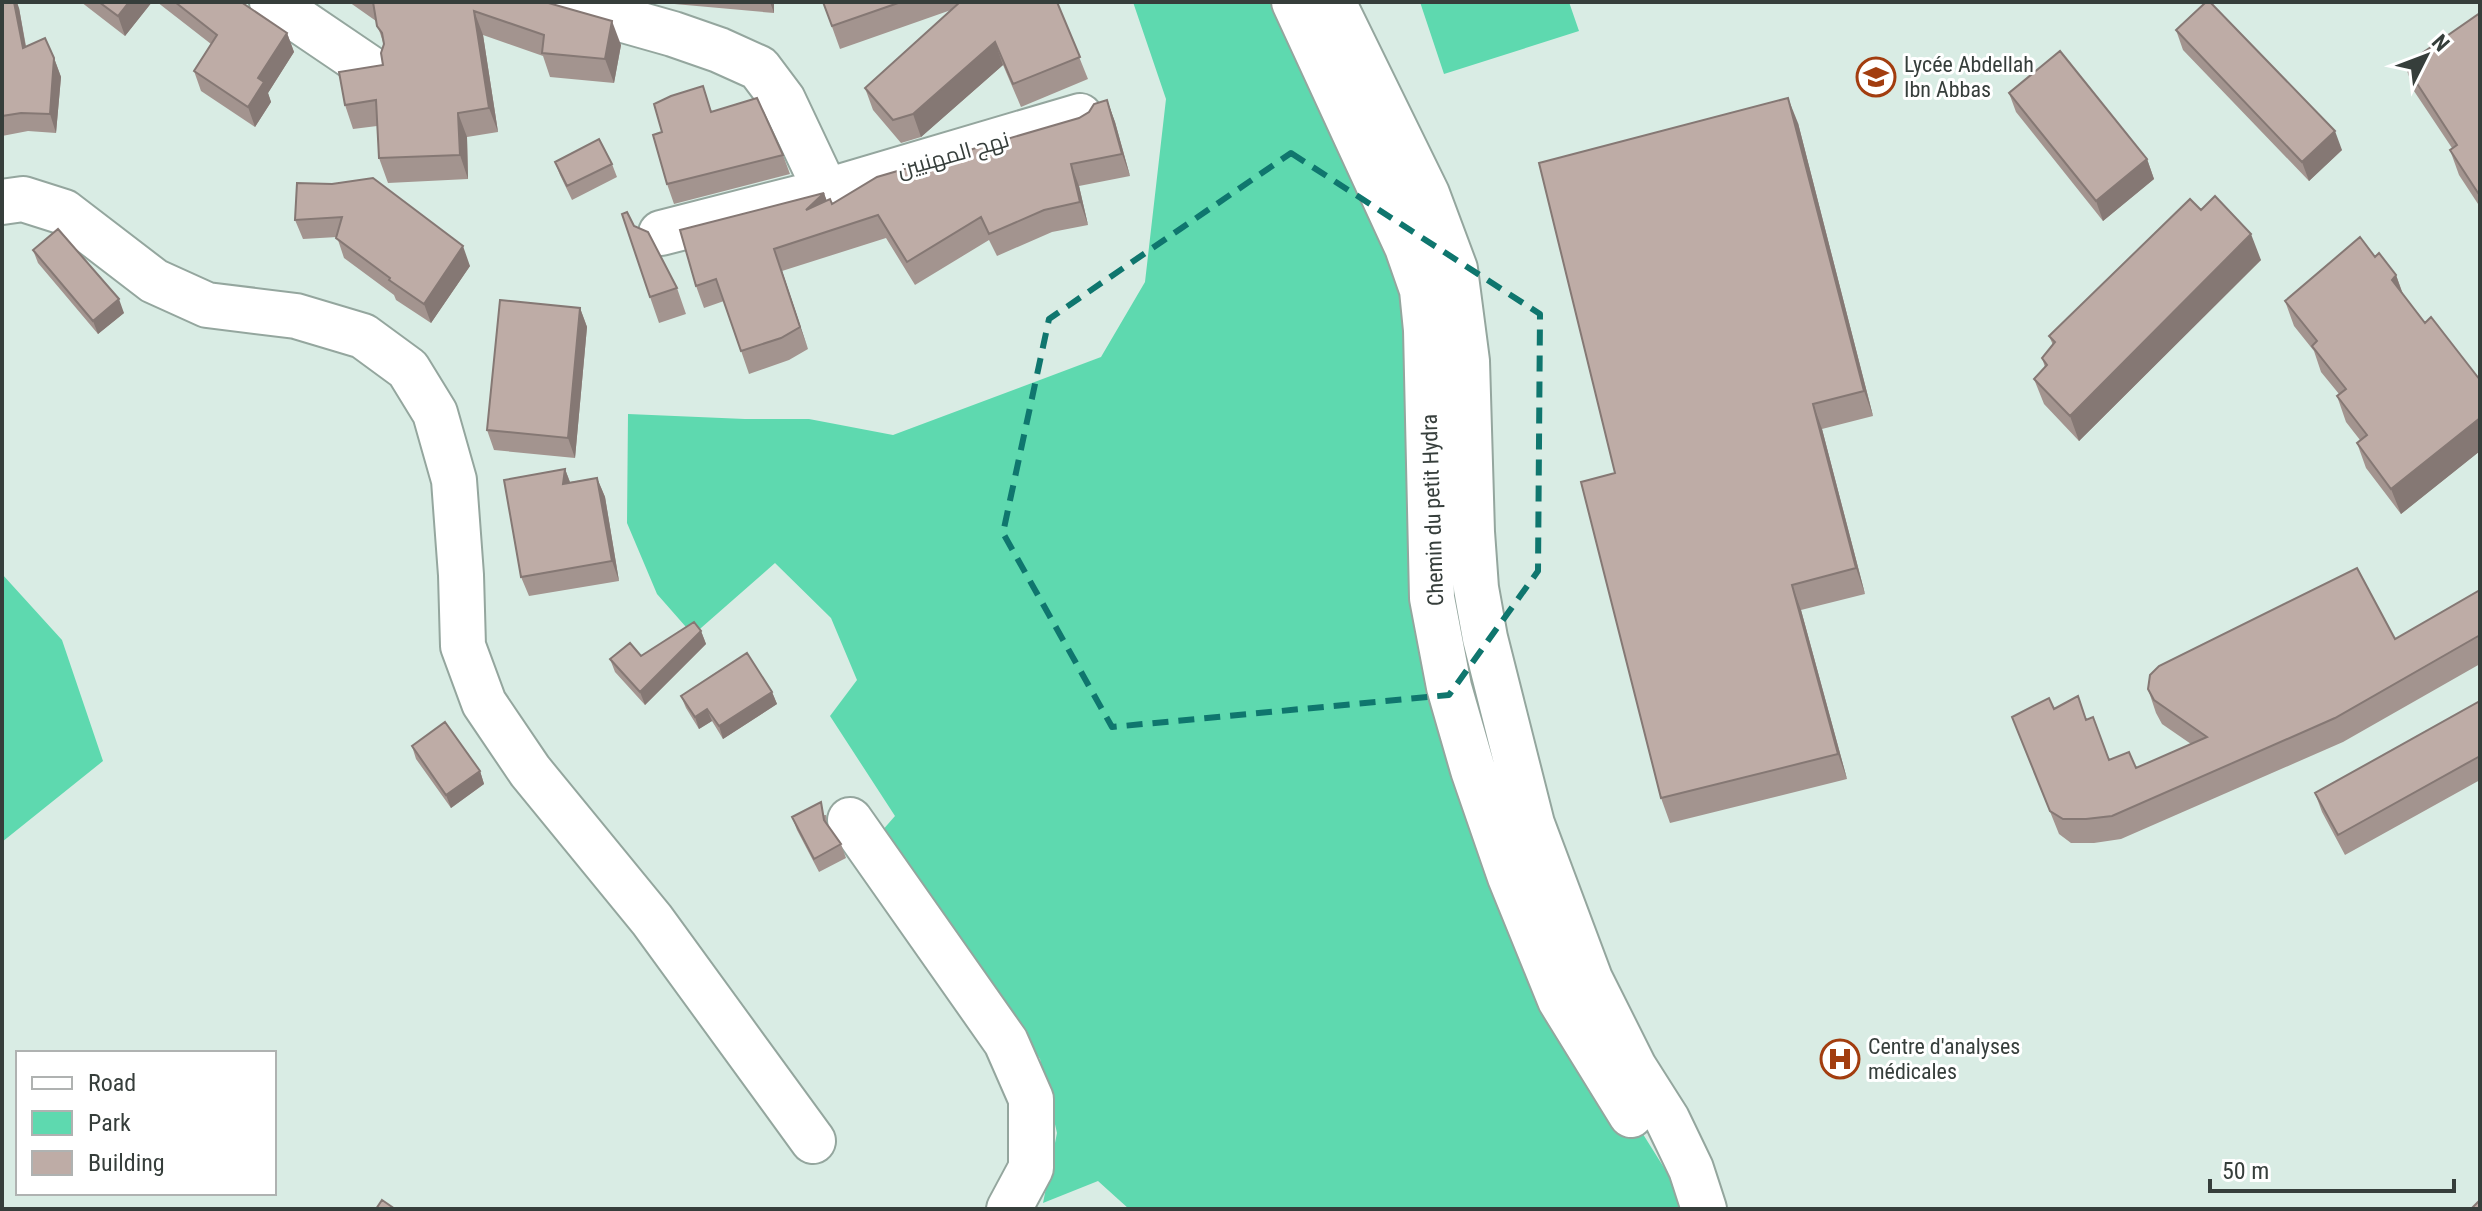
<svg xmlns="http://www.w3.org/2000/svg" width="2482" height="1211" viewBox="0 0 2482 1211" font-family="'Roboto Condensed',Cairo,sans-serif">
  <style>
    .green { fill: #5ed9af }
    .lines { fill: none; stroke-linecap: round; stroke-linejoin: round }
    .minor-casing { stroke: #94a69e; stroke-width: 48 }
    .major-casing { stroke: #94a69e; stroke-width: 48 }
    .minor { stroke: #fff; stroke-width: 44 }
    .major { stroke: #fff; stroke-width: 44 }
    .wall { fill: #a3948f }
    .shaded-wall { fill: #857874 }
    .building { fill: #beaca6; stroke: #857874; stroke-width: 2 }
    .marked { fill: none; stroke: #0f766e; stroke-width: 6; stroke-dasharray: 16 10; stroke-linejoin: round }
    .labels { text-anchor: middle; stroke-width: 6; stroke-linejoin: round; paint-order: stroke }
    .poi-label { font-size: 22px; fill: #363e3b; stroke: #fff; text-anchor: start }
    .street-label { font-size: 22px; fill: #363e3b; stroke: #fff }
  </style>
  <rect width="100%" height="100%" fill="#d9ece4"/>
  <!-- green -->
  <path class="green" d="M 1133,2 L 1288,2 L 1402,248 L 1432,598 L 1609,1080 L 1668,1174 L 1682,1209 L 1129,1209 L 1098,1181 L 1043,1203 L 1057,1133 L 1040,1059 L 952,927 L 881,832 L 895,816 L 830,716 L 857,680 L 831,618 L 775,563 L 693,635 L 657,594 L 627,523 L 628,414 L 745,419 L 809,419 L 893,435 L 1101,357 L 1145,282 L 1166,99 Z
    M 1420,2 L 1569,2 L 1579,31 L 1444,74 Z
    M 2,574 L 62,640 L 103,761 L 2,842 Z"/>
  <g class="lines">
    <defs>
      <path id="minor" d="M 272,2 L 368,67
        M 560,2 L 673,34 L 719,50 L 759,68 L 783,100 L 826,191
        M 2,202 L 23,199 L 64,212 L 154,281 L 207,305 L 296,316 L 363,336 L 408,369 L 435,413 L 454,480 L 461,575 L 463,646 L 484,703 L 530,771 L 652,920 L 813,1141
        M 661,233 L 826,191 L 1080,116
        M 850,820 L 1006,1042 L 1031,1099 L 1031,1168 L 1009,1209"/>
      <path id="major" d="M 1294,2 L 1407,247 L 1422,290 L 1426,330 L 1432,598 L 1449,687 L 1473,770 L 1510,877 L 1560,1000 L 1631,1115
        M 1333,2 L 1427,194 L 1455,269 L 1467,361 L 1472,532 L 1476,588 L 1485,638 L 1532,824 L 1590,979 L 1634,1067 L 1667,1119 L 1691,1169 L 1704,1209"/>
    </defs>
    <!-- minor casing -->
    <use href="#minor" class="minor-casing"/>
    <!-- major casing -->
    <use href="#major" class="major-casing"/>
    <!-- minor -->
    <use href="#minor" class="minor"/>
    <!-- major -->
    <use href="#major" class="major"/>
  </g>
  <!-- wall -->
  <path class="wall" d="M 2,2 L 19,8 L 26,46 L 54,58 L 61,77 L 56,133 L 28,131 L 2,136 Z
    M 81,2 L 152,2 L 125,36 Z
    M 157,2 L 241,2 L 287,33 L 294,52 L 268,93 L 271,102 L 255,127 L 201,91 L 194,71 L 211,44 Z
    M 349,2 L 545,2 L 621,45 L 614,83 L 550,77 L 543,56 L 483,35 L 498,132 L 467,137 L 468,179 L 388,183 L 379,158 L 377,126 L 353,129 L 345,105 L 383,65 L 384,45 L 376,21 Z
    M 652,2 L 774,2 L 774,13 Z
    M 823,2 L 1057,2 L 1088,79 L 1021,107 L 1003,65 L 921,137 L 901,143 L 873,110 L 865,88 L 951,10 L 840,49 Z
    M 2480,13 L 2480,207 L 2459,175 L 2450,150 L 2452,148 L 2414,91 L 2405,65 Z
    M 2176,30 L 2342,150 L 2309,181 L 2183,50 Z
    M 2009,93 L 2147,159 L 2154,179 L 2103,221 L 2016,112 Z
    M 1107,100 L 1115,122 L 1130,176 L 1079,186 L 1088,225 L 1052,232 L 997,256 L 989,240 L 915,285 L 886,238 L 782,271 L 808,349 L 789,360 L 749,374 L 724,301 L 704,308 L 696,286 L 824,193 L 826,200 L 832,204 L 1079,118 Z
    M 712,111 L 783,155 L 790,174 L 674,204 L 667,184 L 662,132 Z
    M 1798,123 L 1873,416 L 1822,429 L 1865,594 L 1801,610 L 1847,779 L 1670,823 L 1661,798 L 1615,473 Z
    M 555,162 L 612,164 L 617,177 L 572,200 L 560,175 Z
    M 297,183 L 470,266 L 431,323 L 396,300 L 394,295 L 344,258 L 337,237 L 303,239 L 295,220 Z
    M 2201,210 L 2261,260 L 2079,441 L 2044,404 L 2034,379 L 2045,367 L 2042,358 L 2053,345 L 2049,336 Z
    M 634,226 L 677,288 L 686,314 L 659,323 L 650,297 Z
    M 33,250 L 124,313 L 98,334 L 38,263 Z
    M 2375,257 L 2396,275 L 2403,294 L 2425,323 L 2480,380 L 2480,451 L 2401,514 L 2366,468 L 2357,443 L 2360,440 L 2346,422 L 2337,396 L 2339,394 L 2321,372 L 2314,351 L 2294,326 L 2285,301 Z
    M 580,308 L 587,327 L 575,458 L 494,450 L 487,430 Z
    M 565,469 L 570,482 L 597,478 L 605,497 L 619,581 L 529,596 L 521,577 Z
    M 2480,590 L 2480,664 L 2343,742 L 2121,839 L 2094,843 L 2071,843 L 2059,834 L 2012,717 L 2054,709 L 2087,719 L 2109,760 L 2136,768 L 2191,744 L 2162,724 L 2156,713 L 2148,689 L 2395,639 Z
    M 701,631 L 706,644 L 645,705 L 615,672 L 610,659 L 641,656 Z
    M 772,692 L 777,704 L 723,739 L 712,721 L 699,729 L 686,708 L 681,696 Z
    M 2480,701 L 2480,780 L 2345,855 L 2322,812 L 2315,793 Z
    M 412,746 L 480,771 L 484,784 L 451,808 L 416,759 Z
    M 826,815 L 827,825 L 841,844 L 846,858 L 819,872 L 797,830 L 792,817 Z"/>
  <!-- shaded-wall -->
  <path class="shaded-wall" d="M 14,2 L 17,2 L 19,8 L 29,66 L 23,48 Z
    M 129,2 L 152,2 L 125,36 L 118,16 Z
    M 770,2 L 774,2 L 774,13 Z
    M 474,11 L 483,35 L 498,132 L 489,108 Z
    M 612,21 L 621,45 L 614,83 L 605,59 Z
    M 287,33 L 294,52 L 268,93 L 271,102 L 255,127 L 248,107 L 258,78 Z
    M 995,42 L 1003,65 L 921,137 L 913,114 Z
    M 54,58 L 61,77 L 56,133 L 50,114 Z
    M 1788,98 L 1798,123 L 1873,416 L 1864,391 Z
    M 1107,100 L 1115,122 L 1130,176 L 1122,154 Z
    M 458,113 L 467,137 L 468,179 L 460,155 Z
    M 2335,131 L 2342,150 L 2309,181 L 2302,162 Z
    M 2147,159 L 2154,179 L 2103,221 L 2096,201 Z
    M 1071,164 L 1079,186 L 1088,225 L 1080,202 Z
    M 824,193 L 832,215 L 806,210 Z
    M 2251,234 L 2261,260 L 2079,441 L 2070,416 Z
    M 463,246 L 470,266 L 431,323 L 424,304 Z
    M 774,249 L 782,271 L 808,349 L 800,327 Z
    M 2396,275 L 2405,301 L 2392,280 Z
    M 119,299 L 124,313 L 98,334 L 93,321 Z
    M 580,308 L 587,327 L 575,458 L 568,438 Z
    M 1813,404 L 1822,429 L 1865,594 L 1856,568 Z
    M 2480,418 L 2480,451 L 2401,514 L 2391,489 Z
    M 565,469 L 572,488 L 563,484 Z
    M 597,478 L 605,497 L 619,581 L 612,561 Z
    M 1792,585 L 1801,610 L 1847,779 L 1838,754 Z
    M 701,631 L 706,644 L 645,705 L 640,692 Z
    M 772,692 L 777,704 L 723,739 L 719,726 Z
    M 707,709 L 712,721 L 699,729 L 695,717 Z
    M 480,771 L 484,784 L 451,808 L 446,795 Z"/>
  <!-- building -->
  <path class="building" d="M 2,2 L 14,2 L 23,48 L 45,38 L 54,58 L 50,114 L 21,113 L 2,116 Z
    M 99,2 L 129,2 L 118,16 Z
    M 175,2 L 241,2 L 287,33 L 258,78 L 264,82 L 248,107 L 194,71 L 217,35 Z
    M 373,2 L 545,2 L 612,21 L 605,59 L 542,53 L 544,35 L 474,11 L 489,108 L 458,113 L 460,155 L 379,158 L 376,100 L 345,105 L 339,72 L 383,65 L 381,53 L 384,44 L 382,33 L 377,26 Z
    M 823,2 L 901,2 L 832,26 Z
    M 960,2 L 1057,2 L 1080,57 L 1013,84 L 995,42 L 913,114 L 893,120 L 865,88 Z
    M 2206,2 L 2210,2 L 2335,131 L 2302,162 L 2176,30 Z
    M 2480,13 L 2480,196 L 2450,150 L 2457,145 L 2405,65 Z
    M 2060,51 L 2147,159 L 2096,201 L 2009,93 Z
    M 703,86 L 711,112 L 757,98 L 783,155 L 667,184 L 653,135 L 662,132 L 654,104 L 671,96 Z
    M 1788,98 L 1864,391 L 1813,404 L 1856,568 L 1792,585 L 1838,754 L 1661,798 L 1581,482 L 1615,473 L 1539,163 Z
    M 1107,100 L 1122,154 L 1071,164 L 1080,202 L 1044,210 L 989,234 L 981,217 L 907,262 L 878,215 L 774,249 L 800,327 L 781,338 L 741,351 L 716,279 L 696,286 L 680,230 L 824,193 L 806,210 L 830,199 L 832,204 L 877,177 L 1079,118 L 1089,112 L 1094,104 Z
    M 599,139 L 612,164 L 567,186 L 555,162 Z
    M 373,178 L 463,246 L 424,304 L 389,280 L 390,278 L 336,238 L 342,217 L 295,220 L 297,183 L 332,184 Z
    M 2215,196 L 2251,234 L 2070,416 L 2034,379 L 2047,365 L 2042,358 L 2055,342 L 2049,336 L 2190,199 L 2201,210 Z
    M 627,212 L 634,226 L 648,232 L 677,288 L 650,297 L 622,214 Z
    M 58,229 L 119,299 L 93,321 L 33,250 Z
    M 2360,237 L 2375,257 L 2379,253 L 2396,275 L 2392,280 L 2425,323 L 2431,317 L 2480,380 L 2480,418 L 2391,489 L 2357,443 L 2367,435 L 2337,396 L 2346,389 L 2312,346 L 2317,341 L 2285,301 Z
    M 500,300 L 580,308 L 568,438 L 487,430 Z
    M 565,469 L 563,484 L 597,478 L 612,561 L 521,577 L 504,480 Z
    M 2357,568 L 2395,639 L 2480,590 L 2480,635 L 2335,718 L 2112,816 L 2086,819 L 2063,819 L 2050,811 L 2012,717 L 2049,698 L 2054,709 L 2078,696 L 2086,720 L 2093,717 L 2109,760 L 2129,752 L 2136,768 L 2207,737 L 2154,700 L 2148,689 L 2150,675 L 2159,666 Z
    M 694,622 L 701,631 L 640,692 L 610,659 L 630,643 L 641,656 Z
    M 747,653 L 772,692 L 719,726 L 707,709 L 695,717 L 681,696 Z
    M 2480,701 L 2480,756 L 2338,835 L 2315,793 Z
    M 445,722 L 480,771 L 446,795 L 412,746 Z
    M 821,802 L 824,820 L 841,844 L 814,859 L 792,817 Z
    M 382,1200 L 395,1209 L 376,1209 Z
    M 2480,1200 L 2480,1209 L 2471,1209 Z"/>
  <!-- marked area -->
  <path class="marked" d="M 1291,153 L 1540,314 L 1538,571 L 1449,695 L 1112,727 L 1003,533 L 1049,319 Z"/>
  <!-- icons -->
  <defs>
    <symbol id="school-ring" viewBox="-11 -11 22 22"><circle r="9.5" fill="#fff" stroke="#a23d0f" stroke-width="1.5"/><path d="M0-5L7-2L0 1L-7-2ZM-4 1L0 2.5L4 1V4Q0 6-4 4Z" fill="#a23d0f"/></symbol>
    <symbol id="hospital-ring" viewBox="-11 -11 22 22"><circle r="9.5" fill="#fff" stroke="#a23d0f" stroke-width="1.5"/><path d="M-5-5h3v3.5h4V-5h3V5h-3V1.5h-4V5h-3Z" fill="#a23d0f"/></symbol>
  </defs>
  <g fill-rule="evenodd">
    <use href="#school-ring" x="1854" y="55" width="44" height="44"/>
    <use href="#hospital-ring" x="1818" y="1037" width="44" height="44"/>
  </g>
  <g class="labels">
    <!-- poi labels -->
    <g class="poi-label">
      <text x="1904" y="72">Lycée Abdellah<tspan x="1904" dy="25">Ibn Abbas</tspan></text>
      <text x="1868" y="1054">Centre d'analyses<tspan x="1868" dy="25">médicales</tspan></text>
    </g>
    <!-- street labels -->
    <g class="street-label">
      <text transform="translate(953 154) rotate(-16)" y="8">نهج المهنيين</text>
      <text transform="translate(1432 510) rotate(-92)" y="8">Chemin du petit Hydra</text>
    </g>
  </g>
  <!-- border -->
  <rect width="2482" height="1211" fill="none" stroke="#363e3b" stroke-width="8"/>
  <!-- legend -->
  <rect x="16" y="1051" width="260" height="144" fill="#ffffff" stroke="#afb2b1" stroke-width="2"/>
  <rect x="32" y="1077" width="40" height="12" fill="#ffffff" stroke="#afb2b1" stroke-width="2"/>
  <text x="88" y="1091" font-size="24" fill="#363e3b">Road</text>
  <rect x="32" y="1111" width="40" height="24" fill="#5ed9af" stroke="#afb2b1" stroke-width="2"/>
  <text x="88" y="1131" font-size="24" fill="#363e3b">Park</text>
  <rect x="32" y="1151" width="40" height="24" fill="#beaca6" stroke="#afb2b1" stroke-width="2"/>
  <text x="88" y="1171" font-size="24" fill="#363e3b">Building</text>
  <!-- north arrow -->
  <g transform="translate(2426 56) rotate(48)" stroke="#ffffff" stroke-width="6" paint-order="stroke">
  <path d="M0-6L14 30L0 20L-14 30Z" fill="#363e3b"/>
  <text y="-12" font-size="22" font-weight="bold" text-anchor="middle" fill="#363e3b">N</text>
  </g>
  <!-- scale -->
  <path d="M2210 1179v12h244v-12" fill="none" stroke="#363e3b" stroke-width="4"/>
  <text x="2222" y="1179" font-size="24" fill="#363e3b" stroke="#ffffff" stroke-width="6" paint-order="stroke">50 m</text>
</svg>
